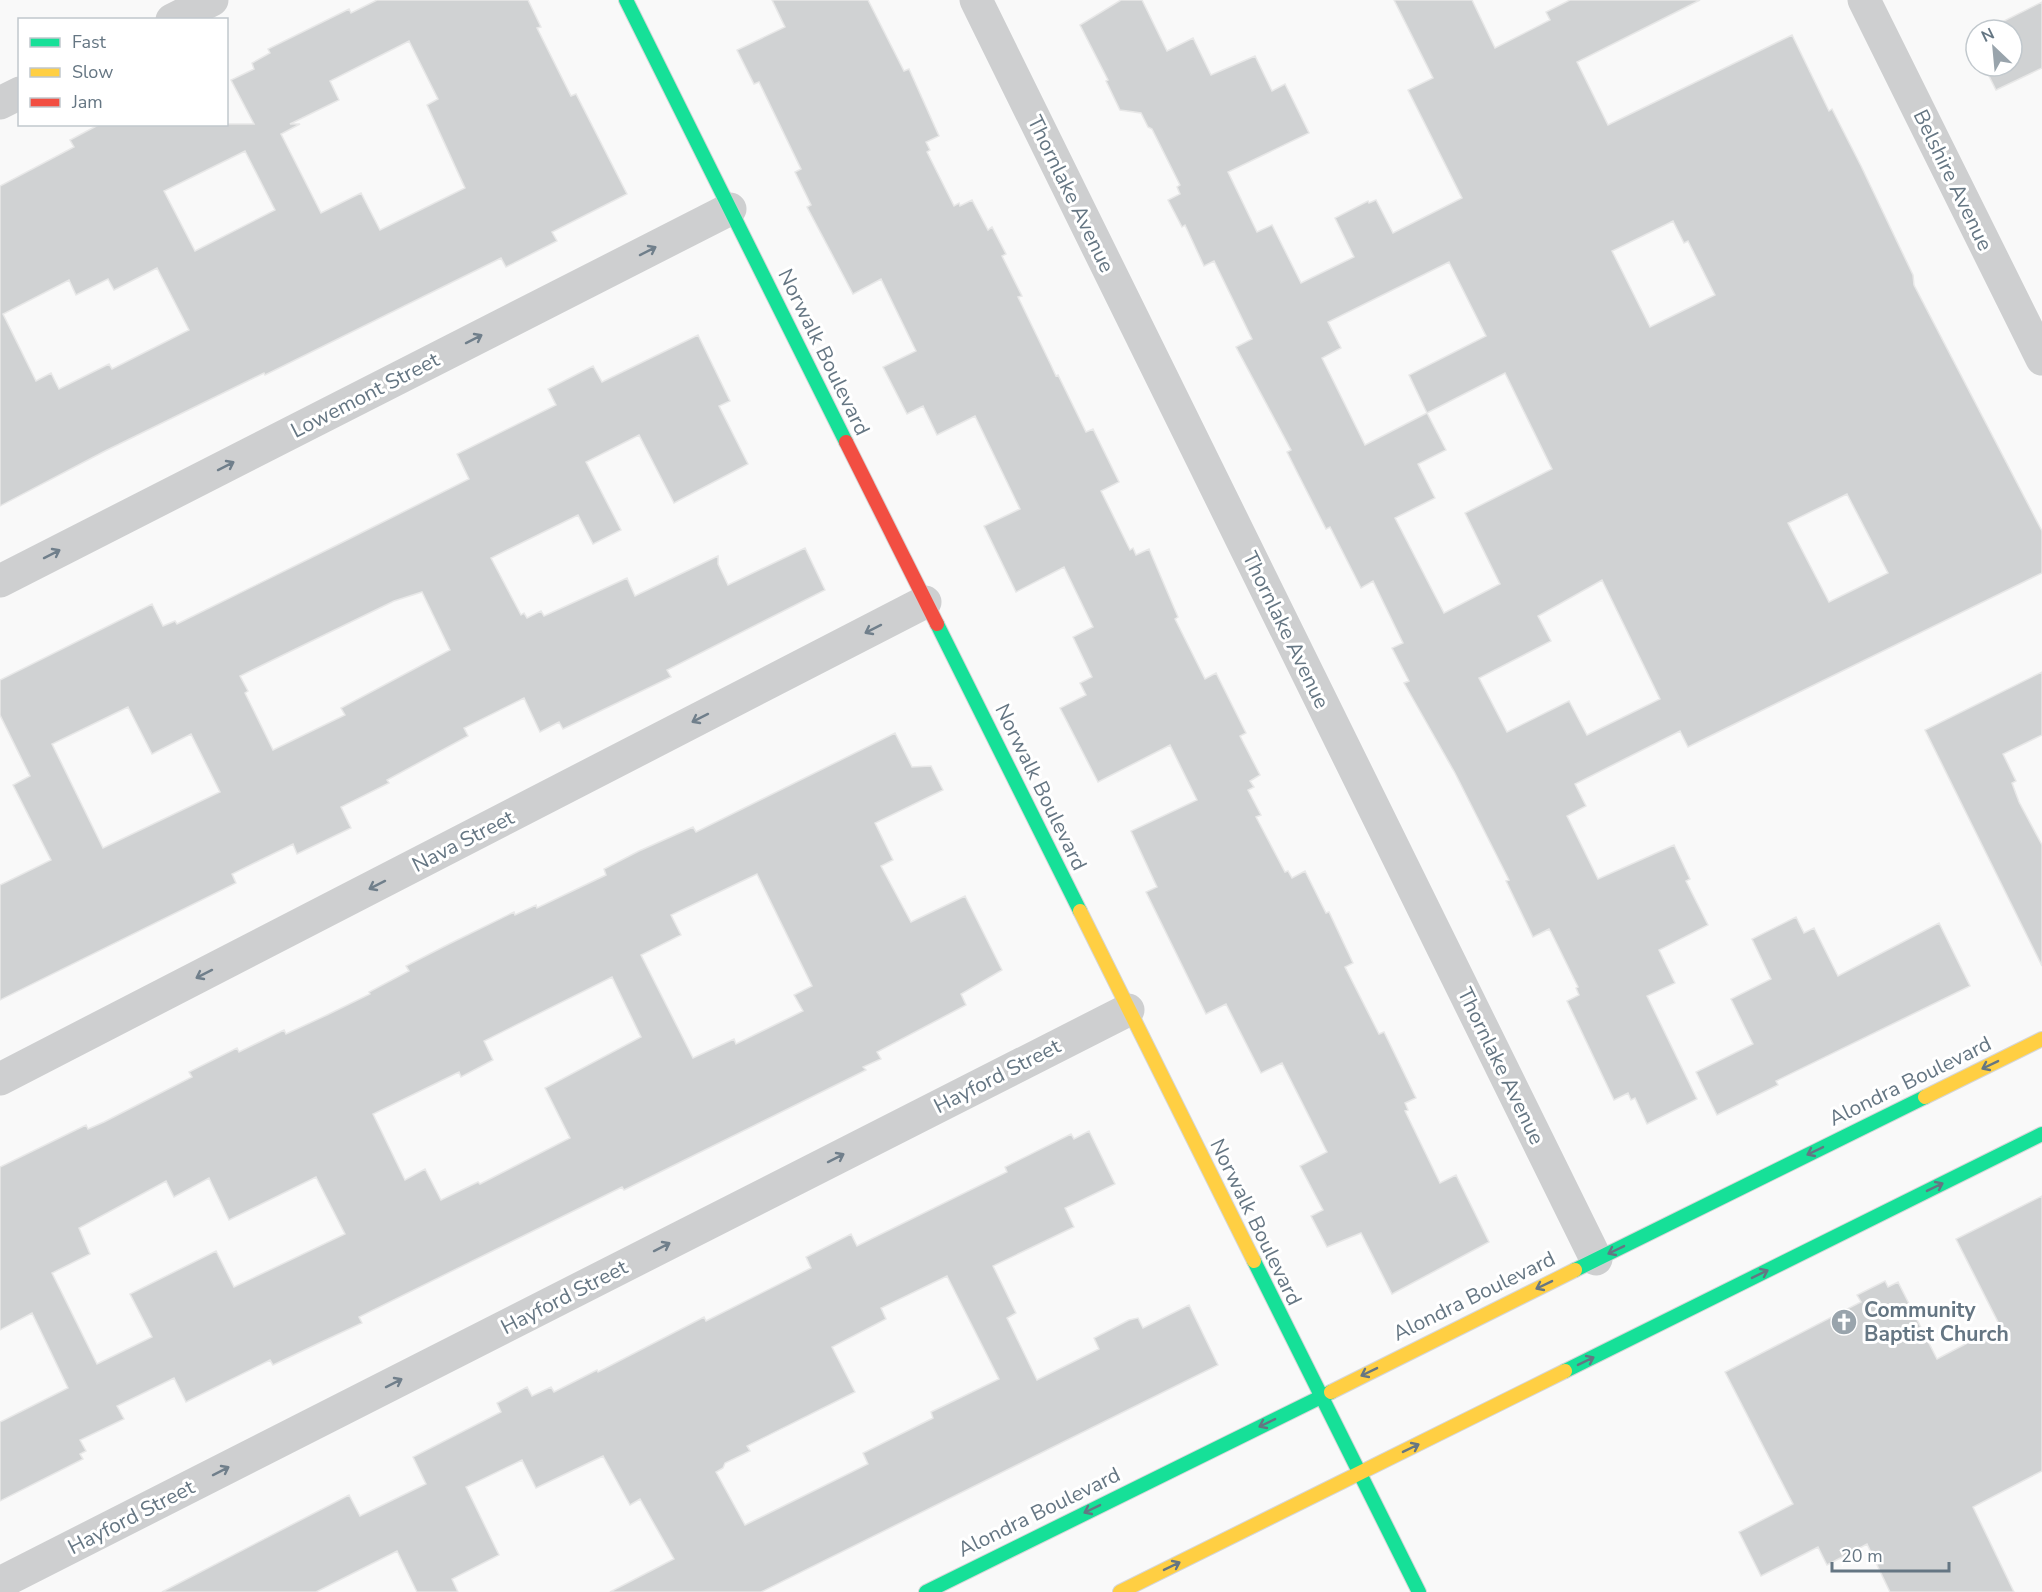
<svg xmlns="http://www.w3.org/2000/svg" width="2042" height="1592" viewBox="0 0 2042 1592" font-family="'Nunito Sans',sans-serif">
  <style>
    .building { fill: #d0d2d3; stroke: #e8e8e8; stroke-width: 1.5; fill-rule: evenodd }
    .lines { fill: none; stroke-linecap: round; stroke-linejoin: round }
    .fast-casing { stroke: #d5d6d7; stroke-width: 16 }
    .slow-casing { stroke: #d5d6d7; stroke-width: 16 }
    .jam-casing { stroke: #d5d6d7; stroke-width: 16 }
    .street { stroke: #cecfd0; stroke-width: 33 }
    .fast { stroke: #16e098; stroke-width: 14 }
    .slow { stroke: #ffcf43; stroke-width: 14 }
    .jam { stroke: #f24e42; stroke-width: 14 }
    .oneway { stroke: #707f8b }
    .oneway2 { stroke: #657683 }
    .labels { text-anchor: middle; stroke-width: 6; stroke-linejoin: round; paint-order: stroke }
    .street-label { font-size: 21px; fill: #657683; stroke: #fff }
    .poi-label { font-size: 21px; font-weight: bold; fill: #657683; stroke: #fff; text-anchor: start }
  </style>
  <rect width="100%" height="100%" fill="#f9f9f9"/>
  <!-- building -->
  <path class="building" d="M 377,0 L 528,0 L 541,27 L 537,28 L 571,96 L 576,94 L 627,194 L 552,232 L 557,241 L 506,267 L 501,258 L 265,375 L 264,373 L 105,451 L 0,506 L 0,186 L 74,147 L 70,140 L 100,124 L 254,124 L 231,80 L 254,69 L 252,63 L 270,53 L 268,49 L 349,9 L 351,13 ZM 409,41 L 438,99 L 427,105 L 465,188 L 380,230 L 361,193 L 321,213 L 281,134 L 300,124 L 290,124 L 339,100 L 330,81 ZM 245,151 L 275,210 L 195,251 L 164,191 ZM 157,268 L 189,330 L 112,369 L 109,364 L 59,389 L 51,373 L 36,381 L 3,314 L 69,280 L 76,295 L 108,279 L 114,290 Z
    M 772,0 L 868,0 L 904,71 L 909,69 L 939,136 L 926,142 L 930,150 L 927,152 L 954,206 L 959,203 L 960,206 L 972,200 L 988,230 L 992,227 L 1006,254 L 1002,256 L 1022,296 L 1018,297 L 1050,363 L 1056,376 L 1058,375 L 1086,432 L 1093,429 L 1119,482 L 1101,491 L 1130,550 L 1133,548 L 1136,555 L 1149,549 L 1178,617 L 1175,619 L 1205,679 L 1216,673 L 1246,733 L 1240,736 L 1260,775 L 1250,781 L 1254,787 L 1248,790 L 1261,815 L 1256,817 L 1285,872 L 1288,871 L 1292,878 L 1305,871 L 1326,913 L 1329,912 L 1353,963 L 1345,967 L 1379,1034 L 1384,1032 L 1416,1098 L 1405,1103 L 1408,1110 L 1405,1111 L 1440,1183 L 1456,1175 L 1489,1242 L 1392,1294 L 1361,1233 L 1327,1247 L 1311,1216 L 1323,1210 L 1300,1166 L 1327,1152 L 1282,1063 L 1261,1073 L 1226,1004 L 1206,1014 L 1146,892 L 1157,887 L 1131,831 L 1197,800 L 1170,745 L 1098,782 L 1060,708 L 1086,695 L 1080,683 L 1092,677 L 1073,637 L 1093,627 L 1064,567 L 1016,592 L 984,526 L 1020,509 L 975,416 L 937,435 L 923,406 L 907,414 L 883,367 L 916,351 L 881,279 L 853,294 L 807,207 L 811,205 L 795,172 L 801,169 L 759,82 L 754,84 L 737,50 L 785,27 Z
    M 1121,0 L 1142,0 L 1167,51 L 1193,38 L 1211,75 L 1255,56 L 1272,91 L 1285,84 L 1309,133 L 1228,172 L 1257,232 L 1272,225 L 1301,283 L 1354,257 L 1335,218 L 1368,201 L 1369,203 L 1376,200 L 1393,233 L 1462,198 L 1408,90 L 1433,78 L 1394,0 L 1472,0 L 1495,48 L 1550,20 L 1546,12 L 1570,0 L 1700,0 L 1577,62 L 1608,125 L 1792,35 L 1829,111 L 1832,109 L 1861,166 L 1913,275 L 1914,285 L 2042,531 L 2042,573 L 1700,741 L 1688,747 L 1680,731 L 1575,784 L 1586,806 L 1567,816 L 1598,879 L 1674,845 L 1690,879 L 1686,881 L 1708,925 L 1659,950 L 1675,983 L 1647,996 L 1697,1099 L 1647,1124 L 1635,1098 L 1631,1100 L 1628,1093 L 1614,1100 L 1567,1001 L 1579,995 L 1576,988 L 1578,987 L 1551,932 L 1549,929 L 1533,937 L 1506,881 L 1509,880 L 1455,773 L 1404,683 L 1409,681 L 1392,648 L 1403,643 L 1373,581 L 1361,588 L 1330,527 L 1326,529 L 1298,474 L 1287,452 L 1291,450 L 1236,347 L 1252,339 L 1214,261 L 1204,266 L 1185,225 L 1182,227 L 1168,200 L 1180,194 L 1177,187 L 1180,185 L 1152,129 L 1148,127 L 1141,113 L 1120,110 L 1106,81 L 1108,80 L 1080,25 ZM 1673,221 L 1684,243 L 1688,241 L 1715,295 L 1650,327 L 1612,251 ZM 1449,262 L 1486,336 L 1409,375 L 1427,413 L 1505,373 L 1552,469 L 1465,513 L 1500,584 L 1444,613 L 1395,518 L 1435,498 L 1418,464 L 1446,450 L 1427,413 L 1365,445 L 1322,358 L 1341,348 L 1328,322 ZM 1847,494 L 1888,573 L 1829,602 L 1788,523 ZM 1602,580 L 1660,699 L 1587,735 L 1569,701 L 1507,732 L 1479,678 L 1551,641 L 1538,616 Z
    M 2042,2 L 2042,68 L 1996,90 L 1984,66 L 2012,66 L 2012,30 L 1986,30 Z
    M 698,335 L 730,401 L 719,406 L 748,464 L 674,503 L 639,435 L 586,462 L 621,530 L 593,544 L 578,515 L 491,558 L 521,615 L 524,613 L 527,618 L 541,611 L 544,616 L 627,578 L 635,596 L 718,556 L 718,564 L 728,585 L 805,548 L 825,590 L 667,670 L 671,677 L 563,729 L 559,722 L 540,732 L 524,698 L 464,728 L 468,736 L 387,780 L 389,783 L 341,807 L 351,828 L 297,854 L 293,844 L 232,874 L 236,883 L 0,1000 L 0,885 L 51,860 L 13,785 L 30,776 L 0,715 L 0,680 L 152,604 L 163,626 L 175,621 L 177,624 L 337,545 L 469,479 L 457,454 L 556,405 L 548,389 L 593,366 L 602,382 ZM 422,592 L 450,650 L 341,708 L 345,715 L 273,750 L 245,693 L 248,691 L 240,676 L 394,601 ZM 128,707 L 152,754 L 191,734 L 220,792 L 103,848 L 52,744 Z
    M 2042,672 L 2042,735 L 2003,754 L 2016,781 L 2012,783 L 2019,802 L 2042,845 L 2042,966 L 1925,730 Z
    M 895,733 L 912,767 L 931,766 L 943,790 L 875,823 L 893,860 L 881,866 L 911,922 L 965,896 L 1002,970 L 961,994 L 966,1005 L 877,1052 L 881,1059 L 863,1067 L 866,1070 L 624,1190 L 622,1187 L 359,1317 L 362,1323 L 319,1343 L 273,1365 L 270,1360 L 186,1402 L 174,1378 L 117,1406 L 124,1419 L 80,1440 L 86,1451 L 80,1454 L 83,1459 L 0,1501 L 0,1422 L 68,1388 L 32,1313 L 0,1330 L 0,1167 L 86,1125 L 88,1129 L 104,1122 L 192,1077 L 189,1072 L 237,1048 L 239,1052 L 284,1030 L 286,1034 L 327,1015 L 370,994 L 369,992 L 409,971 L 406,966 L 447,945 L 514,912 L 515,915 L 536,905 L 537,908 L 606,875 L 604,869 L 639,851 L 693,827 L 696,832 ZM 757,874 L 812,986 L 794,995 L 803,1011 L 736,1044 L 734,1039 L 693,1058 L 641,955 L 681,935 L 671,915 ZM 612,977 L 641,1037 L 545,1088 L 570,1138 L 480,1184 L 478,1182 L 441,1200 L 425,1169 L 405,1180 L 373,1114 L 459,1072 L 461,1077 L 493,1060 L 484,1041 ZM 316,1177 L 345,1234 L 234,1287 L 216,1251 L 130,1294 L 152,1337 L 97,1364 L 52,1273 L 90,1254 L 79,1228 L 166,1181 L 174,1197 L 209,1178 L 229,1220 Z
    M 1796,917 L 1804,933 L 1814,928 L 1838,976 L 1939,923 L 1970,986 L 1776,1081 L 1778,1085 L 1717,1115 L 1696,1072 L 1753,1044 L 1731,999 L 1771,979 L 1752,939 Z
    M 1089,1131 L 1115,1184 L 1065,1208 L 1074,1227 L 993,1266 L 1016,1313 L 1007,1318 L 1037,1380 L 1099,1349 L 1094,1338 L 1129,1320 L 1138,1318 L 1143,1328 L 1189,1305 L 1218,1365 L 761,1592 L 610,1592 L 674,1559 L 640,1499 L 630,1505 L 603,1456 L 536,1488 L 522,1460 L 466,1487 L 499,1555 L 452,1579 L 458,1592 L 417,1592 L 397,1551 L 316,1592 L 162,1592 L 349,1495 L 360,1516 L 426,1484 L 413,1457 L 501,1412 L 497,1403 L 527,1387 L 532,1396 L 551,1387 L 554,1392 L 597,1370 L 598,1372 L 704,1317 L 706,1321 L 811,1268 L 806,1257 L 851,1234 L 857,1246 L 1007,1172 L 1005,1167 L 1071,1134 L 1074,1139 ZM 947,1276 L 999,1379 L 931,1412 L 933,1418 L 863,1453 L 868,1464 L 745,1525 L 716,1472 L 723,1468 L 725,1463 L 750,1451 L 747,1446 L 855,1392 L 832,1347 L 886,1319 L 881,1308 Z
    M 2042,1196 L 2042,1471 L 1973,1507 L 2014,1592 L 1890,1592 L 1867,1544 L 1827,1565 L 1818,1547 L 1761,1576 L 1739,1532 L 1793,1504 L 1725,1372 L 1861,1302 L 1857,1295 L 1885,1281 L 1888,1287 L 1898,1282 L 1937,1359 L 2000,1326 L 1956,1239 Z"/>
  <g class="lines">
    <defs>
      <path id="fast" d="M 626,0 L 846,442
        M 937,624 L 1080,911
        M 1254,1261 L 1419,1592
        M 1575,1270 L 1925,1097
        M 1565,1371 L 2042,1134
        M 926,1592 L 1331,1392"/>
      <path id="slow" d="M 1080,911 L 1254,1261
        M 1925,1097 L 2042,1039
        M 1331,1392 L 1575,1270
        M 1120,1592 L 1565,1371"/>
      <path id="jam" d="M 846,442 L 937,624"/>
    </defs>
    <!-- fast casing -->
    <use href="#fast" class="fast-casing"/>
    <!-- slow casing -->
    <use href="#slow" class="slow-casing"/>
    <!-- jam casing -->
    <use href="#jam" class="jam-casing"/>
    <!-- street -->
    <path class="street" d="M 976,0 L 1596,1259
      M 1864,0 L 2042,359
      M 172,20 L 212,0
      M 0,103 L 20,93
      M 0,581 L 730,209
      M 0,1079 L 925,602
      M 0,1583 L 1128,1010"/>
    <!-- fast -->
    <use href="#fast" class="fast"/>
    <!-- slow -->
    <use href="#slow" class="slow"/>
    <!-- jam -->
    <use href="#jam" class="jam"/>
  </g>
  <!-- one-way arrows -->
  <defs><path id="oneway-shaft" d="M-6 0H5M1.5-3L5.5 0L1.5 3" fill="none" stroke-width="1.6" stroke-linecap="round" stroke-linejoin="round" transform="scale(1.5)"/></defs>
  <g class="oneway">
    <use href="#oneway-shaft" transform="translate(648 251) rotate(-27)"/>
    <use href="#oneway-shaft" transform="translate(474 339) rotate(-27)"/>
    <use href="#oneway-shaft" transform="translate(226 466) rotate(-27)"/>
    <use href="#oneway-shaft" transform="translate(52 554) rotate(-27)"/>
    <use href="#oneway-shaft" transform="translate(873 629) rotate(153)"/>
    <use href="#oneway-shaft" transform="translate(700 718) rotate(153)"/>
    <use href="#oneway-shaft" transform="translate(377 885) rotate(153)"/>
    <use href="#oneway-shaft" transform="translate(204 974) rotate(153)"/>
    <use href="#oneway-shaft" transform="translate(836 1158) rotate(-27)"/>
    <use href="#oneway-shaft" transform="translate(662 1247) rotate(-27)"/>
    <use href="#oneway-shaft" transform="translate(394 1383) rotate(-27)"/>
    <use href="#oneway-shaft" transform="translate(221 1471) rotate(-27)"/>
  </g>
  <g class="oneway2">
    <use href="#oneway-shaft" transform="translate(1990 1065) rotate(154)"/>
    <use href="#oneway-shaft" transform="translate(1815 1151) rotate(154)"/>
    <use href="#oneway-shaft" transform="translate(1935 1187) rotate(-26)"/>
    <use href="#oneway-shaft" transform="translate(1616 1250) rotate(154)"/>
    <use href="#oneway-shaft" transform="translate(1760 1274) rotate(-26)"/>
    <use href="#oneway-shaft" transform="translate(1544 1285) rotate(154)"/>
    <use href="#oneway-shaft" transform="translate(1586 1361) rotate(-26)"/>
    <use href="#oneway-shaft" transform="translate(1369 1372) rotate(154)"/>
    <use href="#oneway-shaft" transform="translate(1267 1423) rotate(154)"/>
    <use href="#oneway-shaft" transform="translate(1411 1448) rotate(-26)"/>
    <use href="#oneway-shaft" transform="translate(1092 1509) rotate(154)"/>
    <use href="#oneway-shaft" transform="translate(1172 1566) rotate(-26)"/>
  </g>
  <!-- icons -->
  <defs>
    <symbol id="church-disc" viewBox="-11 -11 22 22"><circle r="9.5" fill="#99a4ac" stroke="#fff"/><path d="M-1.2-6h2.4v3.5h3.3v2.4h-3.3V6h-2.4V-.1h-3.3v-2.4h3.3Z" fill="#fff"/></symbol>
  </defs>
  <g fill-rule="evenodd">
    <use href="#church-disc" x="1829" y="1307" width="30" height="30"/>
  </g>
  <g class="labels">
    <!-- street labels -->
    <g class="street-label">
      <text transform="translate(1953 180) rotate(64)" y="7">Belshire Avenue</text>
      <text transform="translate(1071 194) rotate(64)" y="7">Thornlake Avenue</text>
      <text transform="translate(824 352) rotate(64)" y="7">Norwalk Boulevard</text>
      <text transform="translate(365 395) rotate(-27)" y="7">Lowemont Street</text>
      <text transform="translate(1286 630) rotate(64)" y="7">Thornlake Avenue</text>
      <text transform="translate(1041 787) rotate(64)" y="7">Norwalk Boulevard</text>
      <text transform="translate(463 841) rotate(-27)" y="7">Nava Street</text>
      <text transform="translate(1501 1066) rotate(64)" y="7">Thornlake Avenue</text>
      <text transform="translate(997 1076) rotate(-27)" y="7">Hayford Street</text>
      <text transform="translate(1910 1081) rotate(-26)" y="7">Alondra Boulevard</text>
      <text transform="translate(1256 1222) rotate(64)" y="7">Norwalk Boulevard</text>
      <text transform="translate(1474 1296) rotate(-26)" y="7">Alondra Boulevard</text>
      <text transform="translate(564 1297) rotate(-27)" y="7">Hayford Street</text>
      <text transform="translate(1039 1512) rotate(-26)" y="7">Alondra Boulevard</text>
      <text transform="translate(131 1517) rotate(-27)" y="7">Hayford Street</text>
    </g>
    <!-- poi labels -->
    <g class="poi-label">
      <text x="1864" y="1317">Community<tspan x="1864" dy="24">Baptist Church</tspan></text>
    </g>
  </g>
  <!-- legend -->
  <rect x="18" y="18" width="210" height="108" fill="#ffffff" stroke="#c1c8cd" stroke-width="1.5"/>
  <rect x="30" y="38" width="30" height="9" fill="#16e098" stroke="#c1c8cd" stroke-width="1.5"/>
  <text x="72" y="48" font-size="18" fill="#657683">Fast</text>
  <rect x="30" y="68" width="30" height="9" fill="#ffcf43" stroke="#c1c8cd" stroke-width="1.5"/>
  <text x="72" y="78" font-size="18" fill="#657683">Slow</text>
  <rect x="30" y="98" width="30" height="9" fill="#f24e42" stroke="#c1c8cd" stroke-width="1.5"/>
  <text x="72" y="108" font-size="18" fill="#657683">Jam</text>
  <!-- north arrow -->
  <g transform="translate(1994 48) rotate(334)"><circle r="28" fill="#ffffff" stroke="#c1c8cd" stroke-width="1.5"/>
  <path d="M0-4.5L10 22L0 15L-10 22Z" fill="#99a4ac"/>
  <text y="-9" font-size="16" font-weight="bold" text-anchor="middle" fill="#657683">N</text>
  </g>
  <!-- scale -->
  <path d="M1832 1562v9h117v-9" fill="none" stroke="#657683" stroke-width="3"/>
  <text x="1841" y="1562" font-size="18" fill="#657683" stroke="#ffffff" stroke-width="4.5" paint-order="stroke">20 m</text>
</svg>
